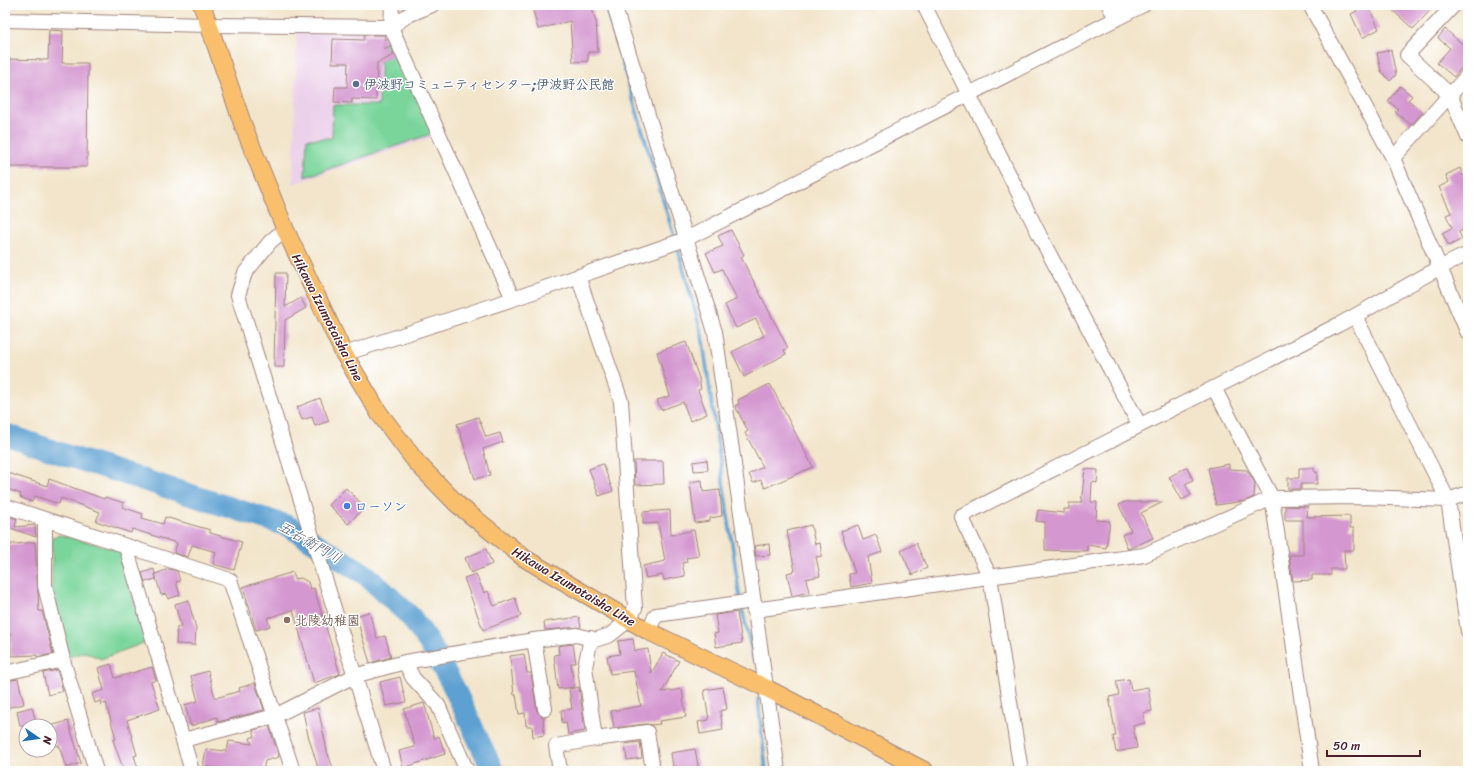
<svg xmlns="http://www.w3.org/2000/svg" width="1473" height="776" viewBox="0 0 1473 776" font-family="Sriracha,'Klee One',sans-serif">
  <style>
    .built { fill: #ecd1ea }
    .green { fill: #7ad59b; stroke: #627a63 }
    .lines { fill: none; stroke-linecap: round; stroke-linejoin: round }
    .stream { stroke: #5da0d1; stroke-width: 3.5 }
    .river { stroke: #5da0d1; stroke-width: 22 }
    .building { fill: #d497d0 }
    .minor-casing { stroke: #9e827b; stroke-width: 16 }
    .major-casing { stroke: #9e827b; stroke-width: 19 }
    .minor { stroke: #fff; stroke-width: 14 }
    .major { stroke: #f9bf6d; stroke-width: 17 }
    .service-dot { fill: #5c6f8a; stroke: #fff; stroke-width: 1.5 }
    .shop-dot { fill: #3f7fe0; stroke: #fff; stroke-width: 1.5 }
    .education-dot { fill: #8d6e63; stroke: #fff; stroke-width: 1.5 }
    .labels { text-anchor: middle; stroke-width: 3; stroke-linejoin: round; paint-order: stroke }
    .service-label { font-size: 13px; font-weight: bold; fill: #4e5e75; stroke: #fff; text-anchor: start }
    .street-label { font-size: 13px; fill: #4a1f2b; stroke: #fff }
    .shop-label { font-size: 13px; font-weight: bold; fill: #366cbe; stroke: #fff; text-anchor: start }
    .education-label { font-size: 13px; font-weight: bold; fill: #785e54; stroke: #fff; text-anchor: start }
    .water-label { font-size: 14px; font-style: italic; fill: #535976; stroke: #fff }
  </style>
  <rect width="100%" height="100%" fill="#fff"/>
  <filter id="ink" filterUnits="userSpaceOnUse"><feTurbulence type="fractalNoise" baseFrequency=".025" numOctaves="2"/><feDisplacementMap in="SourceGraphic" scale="8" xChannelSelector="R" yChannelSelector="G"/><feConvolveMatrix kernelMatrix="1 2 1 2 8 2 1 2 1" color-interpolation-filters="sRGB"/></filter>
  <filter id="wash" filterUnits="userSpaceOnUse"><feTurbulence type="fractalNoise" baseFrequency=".012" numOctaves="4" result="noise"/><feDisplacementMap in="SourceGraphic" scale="16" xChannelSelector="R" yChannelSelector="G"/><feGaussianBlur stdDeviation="0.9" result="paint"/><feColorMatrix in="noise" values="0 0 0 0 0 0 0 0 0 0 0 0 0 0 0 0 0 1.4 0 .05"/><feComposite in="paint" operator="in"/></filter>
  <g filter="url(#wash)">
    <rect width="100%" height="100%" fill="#f2e5cb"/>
    <!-- built -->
    <path class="built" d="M 392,30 L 439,135 L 293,184 L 297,32 Z"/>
    <!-- green -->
    <path class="green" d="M 393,36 L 434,133 L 305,177 L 307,139 L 332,138 L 333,105 L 379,105 L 381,43 Z
      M 60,535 L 119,550 L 146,642 L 101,659 L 85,652 L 69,657 L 52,592 L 52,537 Z"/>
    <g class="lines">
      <!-- stream -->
      <path class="stream" d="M 605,5 L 675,240
        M 677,246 L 702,335 L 740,599
        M 741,605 L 754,660
        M 758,699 L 766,771"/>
      <!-- river -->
      <path class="river" d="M 5,434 L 65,455 L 288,526 L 366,575 L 410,616 L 428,641 L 453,686 L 493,771"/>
    </g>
    <g id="blocks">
      <!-- building -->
      <path class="building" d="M 551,5 L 591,5 L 596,22 L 598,52 L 588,52 L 588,61 L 573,62 L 570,21 L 538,29 L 533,10 Z
        M 1363,5 L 1368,5 L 1379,29 L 1362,38 L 1351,14 L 1357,11 L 1356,9 Z
        M 1387,5 L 1435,5 L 1413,29 Z
        M 1445,29 L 1468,49 L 1468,60 L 1454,77 L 1437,63 L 1450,48 L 1438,38 Z
        M 49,30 L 63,31 L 62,63 L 88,63 L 87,167 L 5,167 L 5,59 L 48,60 Z
        M 364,35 L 385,35 L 384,49 L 390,46 L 394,55 L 377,63 L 376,100 L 352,99 L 352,103 L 334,102 L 335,87 L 347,87 L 348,63 L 332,63 L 333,39 L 364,40 Z
        M 1391,50 L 1396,75 L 1390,81 L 1381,71 L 1377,53 Z
        M 1400,86 L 1412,96 L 1408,100 L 1423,112 L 1411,125 L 1395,112 L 1398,109 L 1388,101 Z
        M 1460,168 L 1463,176 L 1468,173 L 1468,227 L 1459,232 L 1462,239 L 1449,246 L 1442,233 L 1452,228 L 1446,215 L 1451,213 L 1439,187 L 1449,182 L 1446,175 Z
        M 731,230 L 744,255 L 741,257 L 788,348 L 784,350 L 786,354 L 744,377 L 732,352 L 764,336 L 756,319 L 736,328 L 725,305 L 737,299 L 722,269 L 715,272 L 706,253 L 723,246 L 718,236 Z
        M 276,273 L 286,273 L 285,307 L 301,298 L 306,308 L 285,320 L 284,367 L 274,367 Z
        M 686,342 L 699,378 L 701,389 L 698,390 L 707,414 L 690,421 L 683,402 L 661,410 L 657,400 L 670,396 L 657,352 Z
        M 770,384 L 813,467 L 765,488 L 761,480 L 753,483 L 749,474 L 763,467 L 745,433 L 748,431 L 735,406 L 739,404 L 738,400 Z
        M 320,398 L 329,421 L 315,426 L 312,417 L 302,420 L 297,407 Z
        M 478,417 L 486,437 L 500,433 L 503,442 L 483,449 L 490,475 L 475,479 L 457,424 Z
        M 707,460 L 708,470 L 694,471 L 693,462 Z
        M 634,461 L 663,461 L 664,484 L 635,485 Z
        M 603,464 L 613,491 L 599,496 L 589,469 Z
        M 1229,464 L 1229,469 L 1247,470 L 1255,483 L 1254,497 L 1245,501 L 1216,505 L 1208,468 Z
        M 1187,467 L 1193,480 L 1185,484 L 1191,495 L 1182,500 L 1169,477 Z
        M 1299,468 L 1314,468 L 1314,472 L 1317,472 L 1317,484 L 1301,484 L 1301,489 L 1288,489 L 1288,478 L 1299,478 Z
        M 1085,469 L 1098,470 L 1097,483 L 1092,482 L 1091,502 L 1097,502 L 1096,520 L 1110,521 L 1106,548 L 1087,545 L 1087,551 L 1045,550 L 1045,522 L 1036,521 L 1038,510 L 1064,513 L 1064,509 L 1069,509 L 1069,503 L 1081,503 Z
        M 8,473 L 47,486 L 49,479 L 104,499 L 105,497 L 124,503 L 122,507 L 143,514 L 142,518 L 163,524 L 165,517 L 210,530 L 210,533 L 242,542 L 234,570 L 213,564 L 216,552 L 192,545 L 188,557 L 174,553 L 177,543 L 132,529 L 131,533 L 96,521 L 100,512 L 61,498 L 59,504 L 35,496 L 32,502 L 20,497 L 21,494 L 5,488 Z
        M 702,480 L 703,492 L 720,490 L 722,516 L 710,518 L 710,521 L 695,523 L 690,482 Z
        M 346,488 L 365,507 L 348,524 L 329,505 Z
        M 1125,502 L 1163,502 L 1141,513 L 1153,538 L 1128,549 L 1122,535 L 1131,531 L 1119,505 Z
        M 1285,506 L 1308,507 L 1307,517 L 1350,516 L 1350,528 L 1354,528 L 1354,550 L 1344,550 L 1345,569 L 1331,569 L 1331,575 L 1312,575 L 1312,580 L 1293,581 L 1289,555 L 1303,555 L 1303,520 L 1285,520 Z
        M 670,510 L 671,535 L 694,530 L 699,556 L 686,558 L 687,562 L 682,563 L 685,576 L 664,580 L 663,575 L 646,578 L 643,566 L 665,561 L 658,523 L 643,524 L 643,512 Z
        M 8,516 L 17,519 L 15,527 L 35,525 L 36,537 L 5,526 Z
        M 811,525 L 815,544 L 820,543 L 822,556 L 816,557 L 820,576 L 806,579 L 809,592 L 792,596 L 787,573 L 795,571 L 787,531 Z
        M 858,525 L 863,540 L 876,535 L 882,552 L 868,557 L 872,583 L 851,587 L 849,574 L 855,573 L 841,531 Z
        M 35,542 L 39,611 L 42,611 L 53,654 L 37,657 L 37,655 L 11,656 L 10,633 L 5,633 L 5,545 Z
        M 916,543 L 927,568 L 912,575 L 901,551 Z
        M 769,544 L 770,555 L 756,556 L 754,546 Z
        M 486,549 L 492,564 L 471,573 L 465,558 Z
        M 154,569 L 156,579 L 145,582 L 142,573 Z
        M 169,569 L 177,571 L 180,581 L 176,582 L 180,595 L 168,599 L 166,594 L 161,595 L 155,574 Z
        M 293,572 L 295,579 L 301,578 L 308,582 L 310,589 L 314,588 L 340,674 L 314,683 L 293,610 L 267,618 L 270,626 L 256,630 L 243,587 Z
        M 476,574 L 484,593 L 488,591 L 494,606 L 515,598 L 521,616 L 483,630 L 464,578 Z
        M 188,600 L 196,628 L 195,645 L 176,644 L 177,627 L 181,627 L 175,604 Z
        M 369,612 L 377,638 L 385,636 L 391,657 L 370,663 L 356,616 Z
        M 737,612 L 742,643 L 716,647 L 714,634 L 718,633 L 715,615 Z
        M 579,617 L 581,627 L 545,630 L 544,622 Z
        M 633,639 L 635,651 L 648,649 L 651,674 L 663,653 L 679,661 L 662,692 L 682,689 L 686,717 L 659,721 L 660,724 L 652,725 L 646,724 L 614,728 L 611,711 L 641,706 L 634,671 L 610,674 L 607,656 L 620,654 L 618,641 Z
        M 573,644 L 576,663 L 571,663 L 574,687 L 558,689 L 554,655 L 559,654 L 558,646 Z
        M 524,654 L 527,673 L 531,673 L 537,711 L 543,717 L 544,735 L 533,737 L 532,726 L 526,726 L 525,713 L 519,714 L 516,695 L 514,695 L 510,656 Z
        M 111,664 L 115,678 L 152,667 L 156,680 L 151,682 L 160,709 L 127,720 L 137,755 L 134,756 L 139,771 L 124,771 L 113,740 L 116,739 L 106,703 L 101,705 L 100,701 L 95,703 L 92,694 L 104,690 L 98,668 Z
        M 57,670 L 63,691 L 48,695 L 43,673 Z
        M 208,671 L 215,698 L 240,691 L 239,688 L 255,683 L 264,710 L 218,722 L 217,717 L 191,726 L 185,705 L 198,701 L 191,676 Z
        M 400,677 L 406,702 L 386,706 L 380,682 Z
        M 18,679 L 24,704 L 6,708 L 5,681 Z
        M 1129,679 L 1131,690 L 1148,687 L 1152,711 L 1143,713 L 1145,723 L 1133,726 L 1137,748 L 1116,752 L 1113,736 L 1116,736 L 1109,697 L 1119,695 L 1116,681 Z
        M 579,687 L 585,731 L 568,734 L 566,722 L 562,723 L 561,710 L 572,709 L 569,689 Z
        M 723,687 L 727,709 L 720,711 L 723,730 L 700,734 L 698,722 L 709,720 L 704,690 Z
        M 424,703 L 434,738 L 439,736 L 445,754 L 403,768 L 399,751 L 415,747 L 404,709 Z
        M 32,707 L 37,726 L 20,726 L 17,711 Z
        M 318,708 L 327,751 L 334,771 L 319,771 L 308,735 L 303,712 Z
        M 68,721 L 81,763 L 66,768 L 59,745 L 56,746 L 50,726 Z
        M 269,726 L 279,757 L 265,761 L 263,771 L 236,771 L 203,766 L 206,749 L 227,751 L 229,741 L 252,744 L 250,738 L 255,736 L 253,730 Z
        M 640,742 L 642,758 L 627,760 L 625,744 Z
        M 695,749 L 699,771 L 678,771 L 677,766 L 673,767 L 671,753 Z"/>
    </g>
  </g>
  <g filter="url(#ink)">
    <use href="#blocks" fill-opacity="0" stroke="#9e827b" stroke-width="1"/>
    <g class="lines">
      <defs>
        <path id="minor" d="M 392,5 L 391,27 L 513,299
          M 614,5 L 715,332 L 778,771
          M 924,5 L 1043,242 L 1139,424
          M 1109,5 L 1116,19
          M 1310,5 L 1393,158 L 1468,333
          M 1454,5 L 1407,55 L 1450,95 L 1468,137
          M 5,20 L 208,25 L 391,27 L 408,15 L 432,5
          M 1393,158 L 1468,75
          M 285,229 L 270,242 L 245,273 L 238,295 L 384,771
          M 1355,316 L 1448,500 L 1468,631
          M 344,354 L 513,299 L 686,239 L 1143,5
          M 1214,388 L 1272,498 L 1312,771
          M 5,506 L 230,580 L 293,771
          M 45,520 L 45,586 L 63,660 L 96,771
          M 126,547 L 192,771
          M 754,610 L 1144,555 L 1272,498 L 1361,497 L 1448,500 L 1468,493
          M 648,631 L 656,615 L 753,601
          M 534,640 L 545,709
          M 405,662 L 413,678 L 438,705 L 467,771
          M 5,673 L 63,660
          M 595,739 L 647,732 L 653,771
          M 183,740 L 275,716 L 354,676 L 405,662 L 534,640 L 577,635 L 595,640 L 610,635 L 630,619 L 635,608 L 621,401 L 578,276
          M 560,771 L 556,746 L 595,739 L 585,667 L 591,638
          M 1021,771 L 990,577 L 961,516 C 1086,452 1211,389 1336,326 C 1381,303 1422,274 1468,254"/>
        <path id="major" d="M 202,5 L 243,125 L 285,229 L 344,354 L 379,413 L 417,463 L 457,504 L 524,558 L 648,631 L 766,688 L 925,771"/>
      </defs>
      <!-- minor casing -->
      <use href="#minor" class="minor-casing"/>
      <!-- major casing -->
      <use href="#major" class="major-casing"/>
      <!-- minor -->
      <use href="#minor" class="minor"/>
      <!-- major -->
      <use href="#major" class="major"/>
    </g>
  </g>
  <!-- markers -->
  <circle class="service-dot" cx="356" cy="84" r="4"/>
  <circle class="shop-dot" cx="347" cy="506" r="4"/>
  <circle class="education-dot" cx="287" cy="620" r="4"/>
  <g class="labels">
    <!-- service labels -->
    <g class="service-label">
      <text x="364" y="89">伊波野コミュニティセンター;伊波野公民館</text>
    </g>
    <!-- street labels -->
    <g class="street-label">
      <text transform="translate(328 317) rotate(63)" y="5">Hikawa Izumotaisha Line</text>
      <text transform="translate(574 586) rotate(31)" y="5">Hikawa Izumotaisha Line</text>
    </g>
    <!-- shop labels -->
    <g class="shop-label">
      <text x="355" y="511">ローソン</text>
    </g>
    <!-- education labels -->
    <g class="education-label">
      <text x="295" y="625">北陵幼稚園</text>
    </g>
    <!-- water labels -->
    <g class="water-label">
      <text transform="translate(310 542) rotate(30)" y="5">五右衛門川</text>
    </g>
  </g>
  <!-- margin -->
  <rect width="1473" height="776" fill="none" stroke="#fff" stroke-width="20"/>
  <!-- north arrow -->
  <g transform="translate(38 738) rotate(103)"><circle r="19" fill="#ffffff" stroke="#b7a5aa"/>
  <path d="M0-3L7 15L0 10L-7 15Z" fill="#1f6fb2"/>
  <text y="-6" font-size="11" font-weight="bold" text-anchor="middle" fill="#4a1f2b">N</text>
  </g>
  <!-- scale -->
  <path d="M1327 750v6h93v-6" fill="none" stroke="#4a1f2b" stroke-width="2"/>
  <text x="1333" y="750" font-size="12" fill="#4a1f2b" stroke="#ffffff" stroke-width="3" paint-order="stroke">50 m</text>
</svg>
